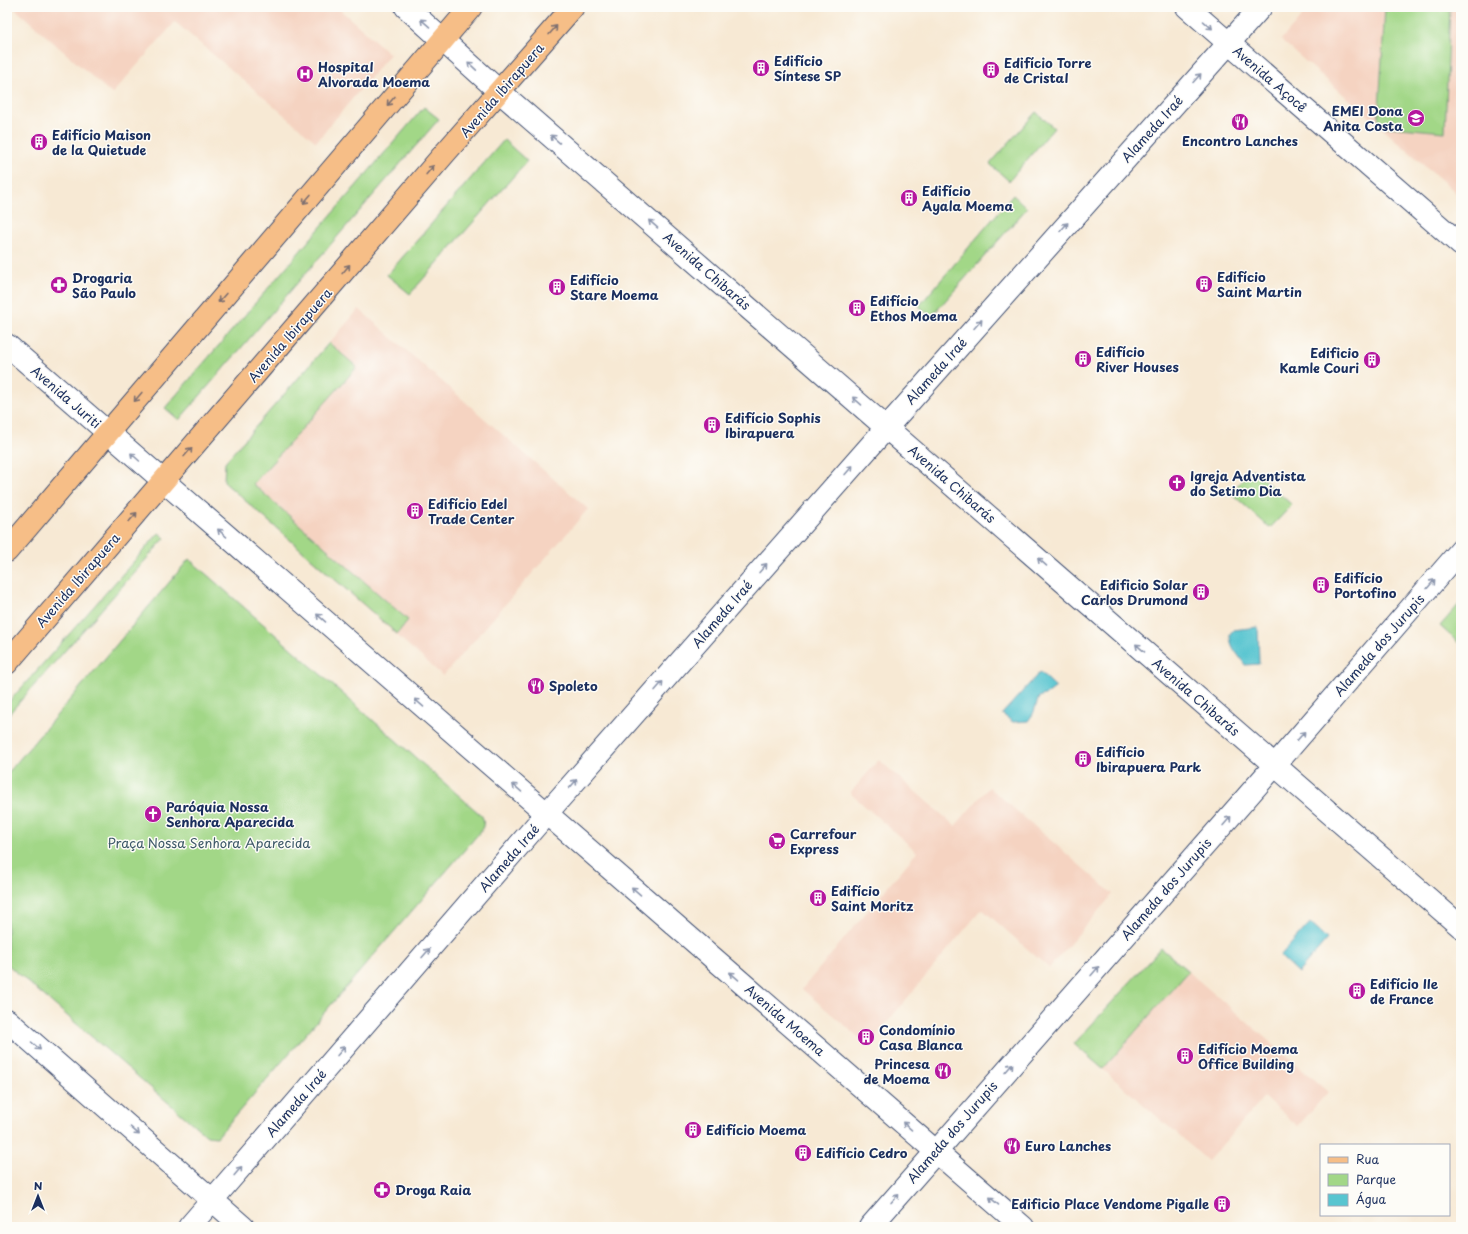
<svg xmlns="http://www.w3.org/2000/svg" width="1468" height="1234" viewBox="0 0 1468 1234" font-family="'Playpen Sans',sans-serif">
  <style>
    .built { fill: #f5d3c1 }
    .green { fill: #a2d787; stroke: #5e8372 }
    .water { fill: #58c5d0; stroke: #3a7a97 }
    .lines { fill: none; stroke-linecap: round; stroke-linejoin: round }
    .minor-casing { stroke: #3c4b70; stroke-width: 24 }
    .primary-casing { stroke: #3c4b70; stroke-width: 24 }
    .minor { stroke: #fff; stroke-width: 22 }
    .primary { stroke: #f6be87; stroke-width: 22 }
    .oneway { stroke: #8d97ae }
    .oneway2 { stroke: #7e6f70 }
    .labels { text-anchor: middle; stroke-width: 3; stroke-linejoin: round; paint-order: stroke }
    .poi-label { font-size: 13px; font-weight: bold; fill: #1b2f5e; stroke: #fdfcf7; text-anchor: start }
    .street-label { font-size: 13px; fill: #1b2f5e; stroke: #fdfcf7 }
    .park-label { font-size: 13px; fill: #3d5968; stroke: #fdfcf7 }
  </style>
  <rect width="100%" height="100%" fill="#fdfcf7"/>
  <filter id="ink" filterUnits="userSpaceOnUse"><feTurbulence type="fractalNoise" baseFrequency=".025" numOctaves="2"/><feDisplacementMap in="SourceGraphic" scale="8" xChannelSelector="R" yChannelSelector="G"/><feConvolveMatrix kernelMatrix="1 2 1 2 8 2 1 2 1" color-interpolation-filters="sRGB"/></filter>
  <filter id="wash" filterUnits="userSpaceOnUse"><feTurbulence type="fractalNoise" baseFrequency=".012" numOctaves="4" result="noise"/><feDisplacementMap in="SourceGraphic" scale="16" xChannelSelector="R" yChannelSelector="G"/><feGaussianBlur stdDeviation="0.9" result="paint"/><feColorMatrix in="noise" values="0 0 0 0 0 0 0 0 0 0 0 0 0 0 0 0 0 1.4 0 .05"/><feComposite in="paint" operator="in"/></filter>
  <g filter="url(#wash)">
    <rect width="100%" height="100%" fill="#f7e9d4"/>
    <!-- built -->
    <path class="built" d="M 13,7 L 337,7 L 390,54 L 316,142 L 175,22 L 112,94 Z
      M 1310,7 L 1461,7 L 1461,197 L 1281,40 Z
      M 359,309 L 588,509 L 443,676 L 224,482 L 225,462 Z
      M 879,760 L 955,826 L 989,787 L 1113,894 L 1049,968 L 982,909 L 868,1045 L 802,989 L 917,852 L 850,793 Z
      M 1161,948 L 1328,1092 L 1298,1126 L 1264,1097 L 1208,1161 L 1074,1044 Z"/>
    <!-- green -->
    <path class="green" d="M 1385,7 L 1450,7 L 1445,132 L 1378,126 Z
      M 424,107 L 439,119 L 179,420 L 165,408 Z
      M 1036,112 L 1054,128 L 1009,181 L 990,164 Z
      M 504,140 L 527,161 L 410,294 L 387,275 Z
      M 1013,195 L 1027,208 L 931,317 L 919,306 Z
      M 329,343 L 357,367 L 253,484 L 408,620 L 397,634 L 224,482 L 225,462 Z
      M 1252,469 L 1292,505 L 1270,528 L 1231,493 Z
      M 159,533 L 165,538 L 7,716 L 7,704 Z
      M 189,559 L 481,815 C 485,820 484,827 480,832 L 217,1137 L 207,1136 L 7,964 L 7,774 Z
      M 1461,602 L 1461,645 L 1440,626 Z
      M 1161,948 L 1188,971 L 1103,1069 L 1074,1044 Z"/>
    <!-- water -->
    <path class="water" d="M 1258,627 L 1259,664 L 1245,665 C 1238,653 1230,649 1230,634 L 1233,630 Z
      M 1040,672 L 1056,687 L 1047,694 L 1039,697 L 1033,714 L 1028,721 L 1013,722 L 1002,714 Z
      M 1310,923 L 1327,939 L 1298,973 L 1280,956 Z"/>
  </g>
  <g filter="url(#ink)">
    <g class="lines">
      <defs>
        <path id="minor" d="M 406,7 L 500,92 L 1461,927
          M 1187,7 L 1461,245
          M 7,345 C 345,640 685,932 1023,1227
          M 7,1020 L 243,1227
          M 189,1227 L 547,813 L 887,427 L 1261,7
          M 870,1227 L 1275,765 L 1461,550"/>
        <path id="primary" d="M 7,551 L 471,7
          M 7,663 L 445,153 L 573,7"/>
      </defs>
      <!-- minor casing -->
      <use href="#minor" class="minor-casing"/>
      <!-- primary casing -->
      <use href="#primary" class="primary-casing"/>
      <!-- minor -->
      <use href="#minor" class="minor"/>
      <!-- primary -->
      <use href="#primary" class="primary"/>
    </g>
    <!-- one-way arrows -->
    <defs><path id="oneway-shaft" d="M-6 0H5M1.5-3L5.5 0L1.5 3" fill="none" stroke-width="1.6" stroke-linecap="round" stroke-linejoin="round"/></defs>
    <g class="oneway">
      <use href="#oneway-shaft" transform="translate(425 23) rotate(-139)"/>
      <use href="#oneway-shaft" transform="translate(1208 25) rotate(41)"/>
      <use href="#oneway-shaft" transform="translate(472 66) rotate(-137)"/>
      <use href="#oneway-shaft" transform="translate(1197 78) rotate(-48)"/>
      <use href="#oneway-shaft" transform="translate(555 139) rotate(-139)"/>
      <use href="#oneway-shaft" transform="translate(653 224) rotate(-139)"/>
      <use href="#oneway-shaft" transform="translate(1064 227) rotate(-48)"/>
      <use href="#oneway-shaft" transform="translate(978 324) rotate(-48)"/>
      <use href="#oneway-shaft" transform="translate(857 401) rotate(-139)"/>
      <use href="#oneway-shaft" transform="translate(135 457) rotate(-138)"/>
      <use href="#oneway-shaft" transform="translate(849 470) rotate(-49)"/>
      <use href="#oneway-shaft" transform="translate(222 533) rotate(-139)"/>
      <use href="#oneway-shaft" transform="translate(1042 562) rotate(-139)"/>
      <use href="#oneway-shaft" transform="translate(763 568) rotate(-49)"/>
      <use href="#oneway-shaft" transform="translate(1431 584) rotate(-49)"/>
      <use href="#oneway-shaft" transform="translate(321 618) rotate(-139)"/>
      <use href="#oneway-shaft" transform="translate(1140 648) rotate(-139)"/>
      <use href="#oneway-shaft" transform="translate(659 686) rotate(-49)"/>
      <use href="#oneway-shaft" transform="translate(419 703) rotate(-139)"/>
      <use href="#oneway-shaft" transform="translate(1301 736) rotate(-49)"/>
      <use href="#oneway-shaft" transform="translate(573 784) rotate(-49)"/>
      <use href="#oneway-shaft" transform="translate(517 788) rotate(-139)"/>
      <use href="#oneway-shaft" transform="translate(1227 821) rotate(-49)"/>
      <use href="#oneway-shaft" transform="translate(636 891) rotate(-139)"/>
      <use href="#oneway-shaft" transform="translate(426 953) rotate(-49)"/>
      <use href="#oneway-shaft" transform="translate(1095 971) rotate(-49)"/>
      <use href="#oneway-shaft" transform="translate(734 976) rotate(-139)"/>
      <use href="#oneway-shaft" transform="translate(36 1046) rotate(41)"/>
      <use href="#oneway-shaft" transform="translate(341 1051) rotate(-49)"/>
      <use href="#oneway-shaft" transform="translate(1009 1068) rotate(-49)"/>
      <use href="#oneway-shaft" transform="translate(907 1126) rotate(-139)"/>
      <use href="#oneway-shaft" transform="translate(135 1131) rotate(41)"/>
      <use href="#oneway-shaft" transform="translate(238 1171) rotate(-50)"/>
      <use href="#oneway-shaft" transform="translate(895 1198) rotate(-49)"/>
      <use href="#oneway-shaft" transform="translate(994 1201) rotate(-139)"/>
    </g>
    <g class="oneway2">
      <use href="#oneway-shaft" transform="translate(553 30) rotate(-49)"/>
      <use href="#oneway-shaft" transform="translate(391 101) rotate(131)"/>
      <use href="#oneway-shaft" transform="translate(430 170) rotate(-50)"/>
      <use href="#oneway-shaft" transform="translate(307 199) rotate(131)"/>
      <use href="#oneway-shaft" transform="translate(346 269) rotate(-50)"/>
      <use href="#oneway-shaft" transform="translate(222 298) rotate(131)"/>
      <use href="#oneway-shaft" transform="translate(138 397) rotate(130)"/>
      <use href="#oneway-shaft" transform="translate(188 452) rotate(-49)"/>
      <use href="#oneway-shaft" transform="translate(133 517) rotate(-49)"/>
    </g>
  </g>
  <!-- icons -->
  <defs>
    <symbol id="building-disc" viewBox="-11 -11 22 22"><circle r="9.5" fill="#b5179e" stroke="#fdfcf7"/><path d="M-4-6H4V6H1V3H-1V6H-4ZM-2.5-4.3h1.7v1.8h-1.7ZM.8-4.3h1.7v1.8H.8ZM-2.5-1h1.7V.8h-1.7ZM.8-1h1.7V.8H.8Z" fill="#fff"/></symbol>
    <symbol id="hospital-disc" viewBox="-11 -11 22 22"><circle r="9.5" fill="#b5179e" stroke="#fdfcf7"/><path d="M-5-5h3v3.5h4V-5h3V5h-3V1.5h-4V5h-3Z" fill="#fff"/></symbol>
    <symbol id="school-disc" viewBox="-11 -11 22 22"><circle r="9.5" fill="#b5179e" stroke="#fdfcf7"/><path d="M0-5L7-2L0 1L-7-2ZM-4 1L0 2.5L4 1V4Q0 6-4 4Z" fill="#fff"/></symbol>
    <symbol id="restaurant-disc" viewBox="-11 -11 22 22"><circle r="9.5" fill="#b5179e" stroke="#fdfcf7"/><path d="M-5-6h1v4h1v-4h1v4h1v-4h1v5L-1.5 .5V6h-2V.5L-5-1ZM5-6V6H3V1.5H1.5Q1.5-4 5-6Z" fill="#fff"/></symbol>
    <symbol id="pharmacy-disc" viewBox="-11 -11 22 22"><circle r="9.5" fill="#b5179e" stroke="#fdfcf7"/><path d="M-2-6h4v4h4v4h-4v4h-4v-4h-4v-4h4Z" fill="#fff"/></symbol>
    <symbol id="church-disc" viewBox="-11 -11 22 22"><circle r="9.5" fill="#b5179e" stroke="#fdfcf7"/><path d="M-1.2-6h2.4v3.5h3.3v2.4h-3.3V6h-2.4V-.1h-3.3v-2.4h3.3Z" fill="#fff"/></symbol>
    <symbol id="supermarket-disc" viewBox="-11 -11 22 22"><circle r="9.5" fill="#b5179e" stroke="#fdfcf7"/><path d="M-6-5.5h2.5l.6 2H6L4.5 2H-2.5L-4.4-4H-6ZM-1.5 3.2a1.3 1.3 0 1 0 .1 0ZM3 3.2a1.3 1.3 0 1 0 .1 0Z" fill="#fff"/></symbol>
  </defs>
  <g fill-rule="evenodd">
    <use href="#building-disc" x="751" y="58" width="20" height="20"/>
    <use href="#building-disc" x="981" y="60" width="20" height="20"/>
    <use href="#hospital-disc" x="295" y="64" width="20" height="20"/>
    <use href="#school-disc" x="1406" y="108" width="20" height="20"/>
    <use href="#restaurant-disc" x="1230" y="112" width="20" height="20"/>
    <use href="#building-disc" x="29" y="132" width="20" height="20"/>
    <use href="#building-disc" x="899" y="188" width="20" height="20"/>
    <use href="#building-disc" x="1194" y="274" width="20" height="20"/>
    <use href="#pharmacy-disc" x="49" y="275" width="20" height="20"/>
    <use href="#building-disc" x="547" y="277" width="20" height="20"/>
    <use href="#building-disc" x="847" y="298" width="20" height="20"/>
    <use href="#building-disc" x="1073" y="349" width="20" height="20"/>
    <use href="#building-disc" x="1362" y="350" width="20" height="20"/>
    <use href="#building-disc" x="702" y="415" width="20" height="20"/>
    <use href="#church-disc" x="1167" y="473" width="20" height="20"/>
    <use href="#building-disc" x="405" y="501" width="20" height="20"/>
    <use href="#building-disc" x="1311" y="575" width="20" height="20"/>
    <use href="#building-disc" x="1191" y="582" width="20" height="20"/>
    <use href="#restaurant-disc" x="526" y="676" width="20" height="20"/>
    <use href="#building-disc" x="1073" y="749" width="20" height="20"/>
    <use href="#church-disc" x="143" y="804" width="20" height="20"/>
    <use href="#supermarket-disc" x="767" y="831" width="20" height="20"/>
    <use href="#building-disc" x="808" y="888" width="20" height="20"/>
    <use href="#building-disc" x="1347" y="981" width="20" height="20"/>
    <use href="#building-disc" x="856" y="1027" width="20" height="20"/>
    <use href="#building-disc" x="1175" y="1046" width="20" height="20"/>
    <use href="#restaurant-disc" x="933" y="1061" width="20" height="20"/>
    <use href="#building-disc" x="683" y="1120" width="20" height="20"/>
    <use href="#restaurant-disc" x="1002" y="1136" width="20" height="20"/>
    <use href="#building-disc" x="793" y="1143" width="20" height="20"/>
    <use href="#pharmacy-disc" x="372" y="1180" width="20" height="20"/>
    <use href="#building-disc" x="1212" y="1194" width="20" height="20"/>
  </g>
  <g class="labels">
    <!-- poi labels -->
    <g class="poi-label">
      <text x="774" y="66">Edifício<tspan x="774" dy="15">Síntese SP</tspan></text>
      <text x="1004" y="68">Edifício Torre<tspan x="1004" dy="15">de Cristal</tspan></text>
      <text x="318" y="72">Hospital<tspan x="318" dy="15">Alvorada Moema</tspan></text>
      <text x="1403" y="116" text-anchor="end">EMEI Dona<tspan x="1403" dy="15">Anita Costa</tspan></text>
      <text x="52" y="140">Edifício Maison<tspan x="52" dy="15">de la Quietude</tspan></text>
      <text x="1240" y="146" text-anchor="middle">Encontro Lanches</text>
      <text x="922" y="196">Edifício<tspan x="922" dy="15">Ayala Moema</tspan></text>
      <text x="1217" y="282">Edifício<tspan x="1217" dy="15">Saint Martin</tspan></text>
      <text x="72" y="283">Drogaria<tspan x="72" dy="15">São Paulo</tspan></text>
      <text x="570" y="285">Edifício<tspan x="570" dy="15">Stare Moema</tspan></text>
      <text x="870" y="306">Edifício<tspan x="870" dy="15">Ethos Moema</tspan></text>
      <text x="1096" y="357">Edifício<tspan x="1096" dy="15">River Houses</tspan></text>
      <text x="1359" y="358" text-anchor="end">Edificio<tspan x="1359" dy="15">Kamle Couri</tspan></text>
      <text x="725" y="423">Edifício Sophis<tspan x="725" dy="15">Ibirapuera</tspan></text>
      <text x="1190" y="481">Igreja Adventista<tspan x="1190" dy="15">do Setimo Dia</tspan></text>
      <text x="428" y="509">Edifício Edel<tspan x="428" dy="15">Trade Center</tspan></text>
      <text x="1334" y="583">Edifício<tspan x="1334" dy="15">Portofino</tspan></text>
      <text x="1188" y="590" text-anchor="end">Edificio Solar<tspan x="1188" dy="15">Carlos Drumond</tspan></text>
      <text x="549" y="691">Spoleto</text>
      <text x="1096" y="757">Edifício<tspan x="1096" dy="15">Ibirapuera Park</tspan></text>
      <text x="166" y="812">Paróquia Nossa<tspan x="166" dy="15">Senhora Aparecida</tspan></text>
      <text x="790" y="839">Carrefour<tspan x="790" dy="15">Express</tspan></text>
      <text x="831" y="896">Edifício<tspan x="831" dy="15">Saint Moritz</tspan></text>
      <text x="1370" y="989">Edifício Ile<tspan x="1370" dy="15">de France</tspan></text>
      <text x="879" y="1035">Condomínio<tspan x="879" dy="15">Casa Blanca</tspan></text>
      <text x="1198" y="1054">Edifício Moema<tspan x="1198" dy="15">Office Building</tspan></text>
      <text x="930" y="1069" text-anchor="end">Princesa<tspan x="930" dy="15">de Moema</tspan></text>
      <text x="706" y="1135">Edifício Moema</text>
      <text x="1025" y="1151">Euro Lanches</text>
      <text x="816" y="1158">Edifício Cedro</text>
      <text x="395" y="1195">Droga Raia</text>
      <text x="1209" y="1209" text-anchor="end">Edificio Place Vendome Pigalle</text>
    </g>
    <!-- street labels -->
    <g class="street-label">
      <text transform="translate(1270 79) rotate(41)" y="5">Avenida Açocê</text>
      <text transform="translate(502 90) rotate(-49)" y="5">Avenida Ibirapuera</text>
      <text transform="translate(1152 129) rotate(-48)" y="5">Alameda Iraé</text>
      <text transform="translate(707 271) rotate(41)" y="5">Avenida Chibarás</text>
      <text transform="translate(290 335) rotate(-49)" y="5">Avenida Ibirapuera</text>
      <text transform="translate(936 371) rotate(-48)" y="5">Alameda Iraé</text>
      <text transform="translate(66 397) rotate(41)" y="5">Avenida Juriti</text>
      <text transform="translate(952 484) rotate(41)" y="5">Avenida Chibarás</text>
      <text transform="translate(78 580) rotate(-49)" y="5">Avenida Ibirapuera</text>
      <text transform="translate(722 614) rotate(-49)" y="5">Alameda Iraé</text>
      <text transform="translate(1379 645) rotate(-49)" y="5">Alameda dos Jurupis</text>
      <text transform="translate(1196 697) rotate(41)" y="5">Avenida Chibarás</text>
      <text transform="translate(509 858) rotate(-49)" y="5">Alameda Iraé</text>
      <text transform="translate(1166 889) rotate(-49)" y="5">Alameda dos Jurupis</text>
      <text transform="translate(785 1020) rotate(41)" y="5">Avenida Moema</text>
      <text transform="translate(296 1103) rotate(-49)" y="5">Alameda Iraé</text>
      <text transform="translate(952 1132) rotate(-49)" y="5">Alameda dos Jurupis</text>
    </g>
    <!-- park labels -->
    <g class="park-label">
      <text x="209" y="848">Praça Nossa Senhora Aparecida</text>
    </g>
  </g>
  <!-- margin -->
  <rect width="1468" height="1234" fill="none" stroke="#fdfcf7" stroke-width="24"/>
  <!-- legend -->
  <rect x="1320" y="1144" width="130" height="72" fill="#fdfcf7" stroke="#a3aaba"/>
  <rect x="1328" y="1157" width="20" height="6" fill="#f6be87" stroke="#a3aaba"/>
  <text x="1356" y="1164" font-size="12" fill="#1b2f5e">Rua</text>
  <rect x="1328" y="1174" width="20" height="12" fill="#a2d787" stroke="#a3aaba"/>
  <text x="1356" y="1184" font-size="12" fill="#1b2f5e">Parque</text>
  <rect x="1328" y="1194" width="20" height="12" fill="#58c5d0" stroke="#a3aaba"/>
  <text x="1356" y="1204" font-size="12" fill="#1b2f5e">Água</text>
  <!-- north arrow -->
  <g transform="translate(38 1196)" stroke="#fdfcf7" stroke-width="3" paint-order="stroke">
  <path d="M0-3L7 15L0 10L-7 15Z" fill="#1b2f5e"/>
  <text y="-6" font-size="11" font-weight="bold" text-anchor="middle" fill="#1b2f5e">N</text>
  </g>
</svg>
